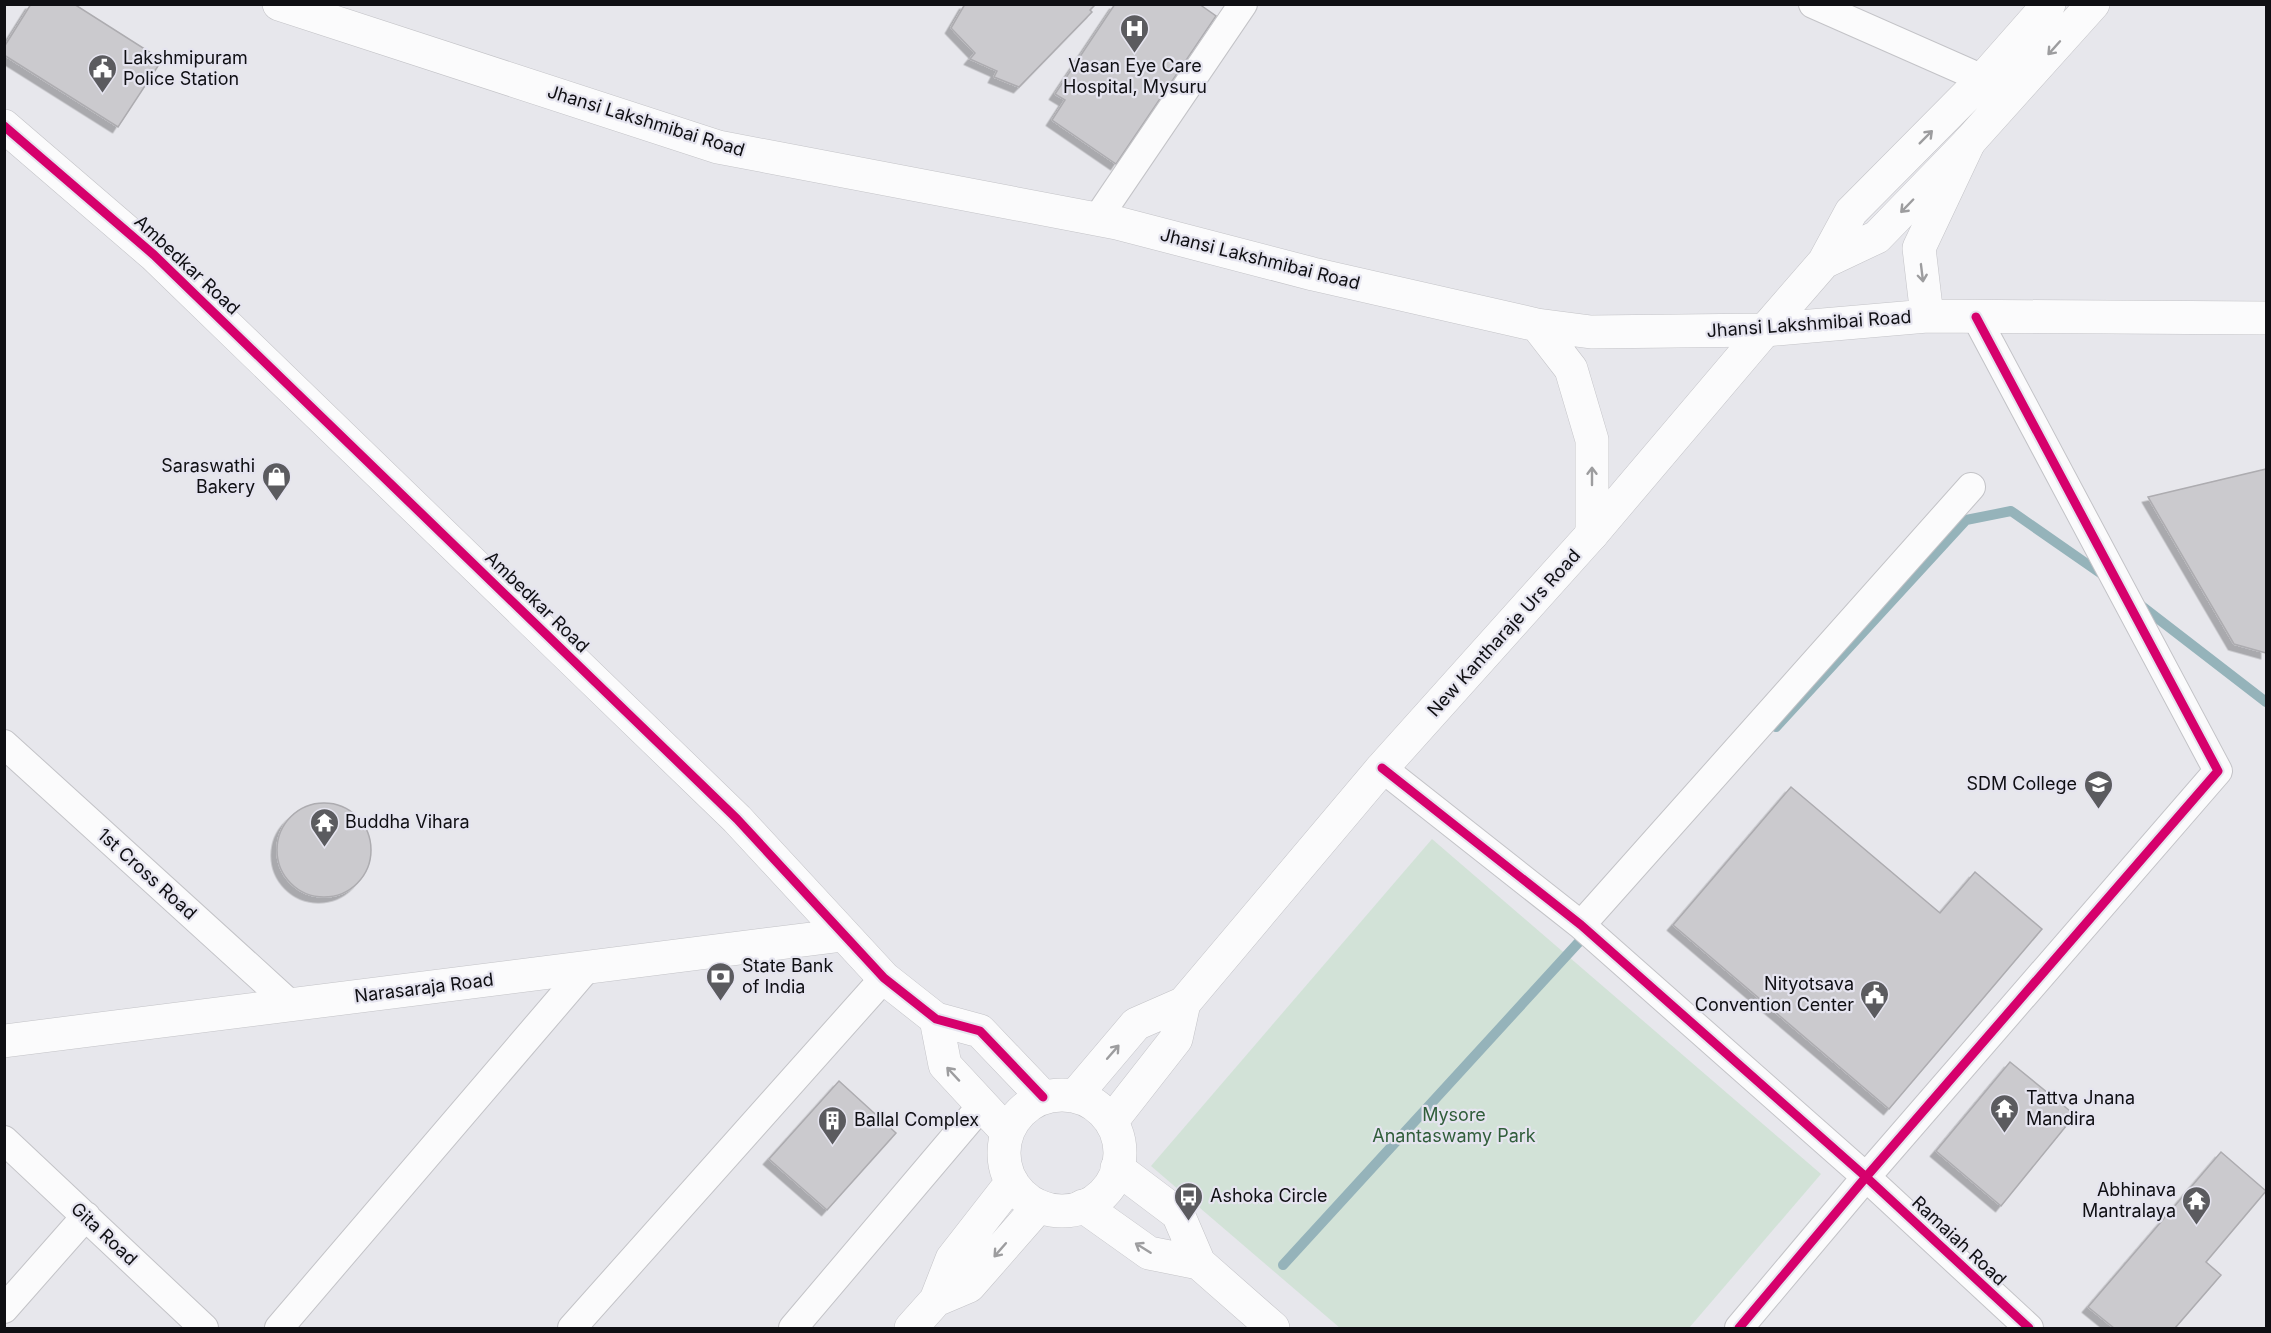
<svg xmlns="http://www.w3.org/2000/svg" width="2271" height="1333" viewBox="0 0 2271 1333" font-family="Inter,sans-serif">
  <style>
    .green { fill: #d2e2d7 }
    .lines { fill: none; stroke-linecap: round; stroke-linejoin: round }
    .stream { stroke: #95b3ba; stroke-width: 10 }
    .building { fill: #cbcace; stroke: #adacb0; stroke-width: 1.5; filter: url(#shadow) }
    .minor-casing { stroke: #c3c3c7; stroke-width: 30 }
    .tertiary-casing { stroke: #c3c3c7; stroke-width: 34 }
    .secondary-casing { stroke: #c3c3c7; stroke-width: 34 }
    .primary-casing { stroke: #c3c3c7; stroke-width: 34 }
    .minor { stroke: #fbfbfc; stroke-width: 28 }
    .tertiary { stroke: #fbfbfc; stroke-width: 33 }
    .secondary { stroke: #fbfbfc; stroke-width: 33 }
    .primary { stroke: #fbfbfc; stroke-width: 33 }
    .cycleway-casing { stroke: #e5e4ef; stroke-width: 13 }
    .cycleway { stroke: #d6006c; stroke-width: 9 }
    .oneway { stroke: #9d9d9f }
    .labels { text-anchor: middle; stroke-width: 4.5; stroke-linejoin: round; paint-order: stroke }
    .poi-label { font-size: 18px; fill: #0f0f13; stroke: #e5e4ef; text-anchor: start }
    .street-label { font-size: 18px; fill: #0f0f13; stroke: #e5e4ef }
    .park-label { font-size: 18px; fill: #305d3a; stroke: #e5e4ef }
  </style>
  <defs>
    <filter id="shadow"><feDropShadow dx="-5.5" dy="5.5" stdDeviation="0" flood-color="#0004"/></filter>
  </defs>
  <rect width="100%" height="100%" fill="#e7e7ec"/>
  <!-- green -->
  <path class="green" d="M 1432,839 L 1821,1174 L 1689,1328 L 1340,1328 L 1151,1166 Z"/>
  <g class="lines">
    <!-- stream -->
    <path class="stream" d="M 2139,604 L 2266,702
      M 1776,727 L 1966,520 L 2011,511 L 2103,575
      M 1283,1265 L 1589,931"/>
  </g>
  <!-- building -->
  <path class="building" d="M 31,4 L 74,4 L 162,60 L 118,127 L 4,55 L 4,47 Z
    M 965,4 L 1096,4 L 1090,10 L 1092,12 L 1019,87 L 994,77 L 997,71 L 970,59 L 975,53 L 951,28 Z
    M 1115,4 L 1199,4 L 1216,16 L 1116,164 L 1052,120 L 1065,100 L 1055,94 Z
    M 2266,469 L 2266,653 L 2234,644 L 2148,497 Z
    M 1791,787 L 1940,913 L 1975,872 L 2042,929 L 1889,1109 L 1673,925 Z
    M277 850a47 47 0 1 1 94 0a47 47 0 1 1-94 0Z
    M 2010,1062 L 2075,1115 L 2001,1206 L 1936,1151 Z
    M 839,1081 L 896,1133 L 827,1210 L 769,1159 Z
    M 2221,1152 L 2266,1191 L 2206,1262 L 2221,1275 L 2175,1328 L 2114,1328 L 2088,1307 Z"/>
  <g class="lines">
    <defs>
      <path id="minor" d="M 1813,4 L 1983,79
        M 1097,219 L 1243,4
        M 4,744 L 290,1004
        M 1382,768 L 1581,925 L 1866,1177 L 2029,1328
        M 1581,925 L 1971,487
        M 4,1140 L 204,1328
        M 4,1309 L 86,1216
        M 279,1328 L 587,968
        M 572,1328 L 884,978
        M 793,1328 L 982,1105
        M 1739,1328 L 1866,1177 L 2218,771 L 1976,317"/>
      <path id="tertiary" d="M 4,126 L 154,255 L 737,819 L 884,978 L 936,1019 L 980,1031 L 1043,1097
        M 1824,262 L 1877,237 L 1969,142 L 2093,4
        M 1765,330 L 1824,262 L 1851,212 L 1983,79 L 2049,4
        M 936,1019 L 945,1065 L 1007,1132
        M 4,1041 L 843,935
        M 1117,1168 L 1178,1214 L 1199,1263 L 1273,1328
        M 1083,1206 L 1149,1253 L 1199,1263"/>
      <path id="secondary" d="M1004 1153a58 58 0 1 1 116 0a58 58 0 1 1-116 0Z
        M 1075,1096 L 1136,1024 L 1184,1003 L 1382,768 L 1592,534 L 1765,330
        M 1111,1122 L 1176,1039 L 1184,1003
        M 936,1300 L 969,1286 L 1039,1206
        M 911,1328 L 936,1300 L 952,1259 L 1012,1182"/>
      <path id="primary" d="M 279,4 L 718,147 L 1117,223 L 1313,274 L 1537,325 L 1591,332 L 1765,330 L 1927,316 L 2266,318
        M 1927,316 L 1919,248 L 1969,142
        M 1537,325 L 1571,369 L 1592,440 L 1592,534"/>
    </defs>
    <!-- minor casing -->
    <use href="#minor" class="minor-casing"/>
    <!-- tertiary casing -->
    <use href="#tertiary" class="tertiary-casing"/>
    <!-- secondary casing -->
    <use href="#secondary" class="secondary-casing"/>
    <!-- primary casing -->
    <use href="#primary" class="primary-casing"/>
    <!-- minor -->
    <use href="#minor" class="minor"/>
    <!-- tertiary -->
    <use href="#tertiary" class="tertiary"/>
    <!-- secondary -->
    <use href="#secondary" class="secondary"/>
    <!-- primary -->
    <use href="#primary" class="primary"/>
    <defs>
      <path id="cycleway" d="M 4,126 L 154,255 L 737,819 L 884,978 L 936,1019 L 980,1031 L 1043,1097
        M 1382,768 L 1581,925 L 1866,1177 L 2029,1328
        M 1739,1328 L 1866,1177 L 2218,771 L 1976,317"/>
    </defs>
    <!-- cycleway casing -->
    <use href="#cycleway" class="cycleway-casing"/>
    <!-- cycleway -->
    <use href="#cycleway" class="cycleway"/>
  </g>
  <!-- one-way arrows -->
  <defs><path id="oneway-shaft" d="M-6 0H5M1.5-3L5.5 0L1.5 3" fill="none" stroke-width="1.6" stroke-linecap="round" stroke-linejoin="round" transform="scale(1.5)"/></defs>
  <g class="oneway">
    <use href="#oneway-shaft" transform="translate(2054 48) rotate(132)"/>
    <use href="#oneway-shaft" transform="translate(1926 137) rotate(-45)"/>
    <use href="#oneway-shaft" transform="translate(1907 206) rotate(134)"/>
    <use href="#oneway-shaft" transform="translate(1922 273) rotate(83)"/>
    <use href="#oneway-shaft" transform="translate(1592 476) rotate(-90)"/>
    <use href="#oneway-shaft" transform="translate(1113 1052) rotate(-49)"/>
    <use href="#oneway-shaft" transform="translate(953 1074) rotate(-133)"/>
    <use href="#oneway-shaft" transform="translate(1143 1248) rotate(-148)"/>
    <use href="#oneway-shaft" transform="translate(1000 1250) rotate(131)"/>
  </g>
  <!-- icons -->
  <defs>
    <symbol id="hospital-pin" viewBox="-11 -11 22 30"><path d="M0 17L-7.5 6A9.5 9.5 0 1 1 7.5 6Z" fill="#5b5b5f" stroke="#e5e4ef"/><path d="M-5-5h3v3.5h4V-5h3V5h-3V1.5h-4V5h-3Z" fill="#fff"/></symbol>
    <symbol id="civic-pin" viewBox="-11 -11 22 30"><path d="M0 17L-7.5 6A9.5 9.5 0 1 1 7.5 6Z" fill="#5b5b5f" stroke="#e5e4ef"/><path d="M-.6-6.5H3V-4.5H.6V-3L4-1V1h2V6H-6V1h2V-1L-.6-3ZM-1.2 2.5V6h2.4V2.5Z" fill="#fff"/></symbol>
    <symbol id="shop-pin" viewBox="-11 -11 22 30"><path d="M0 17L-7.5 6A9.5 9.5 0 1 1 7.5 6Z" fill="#5b5b5f" stroke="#e5e4ef"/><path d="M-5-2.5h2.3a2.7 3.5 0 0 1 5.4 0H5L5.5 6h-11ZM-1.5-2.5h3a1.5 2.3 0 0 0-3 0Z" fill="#fff"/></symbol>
    <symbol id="university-pin" viewBox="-11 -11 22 30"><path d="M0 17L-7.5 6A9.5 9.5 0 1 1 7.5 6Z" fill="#5b5b5f" stroke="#e5e4ef"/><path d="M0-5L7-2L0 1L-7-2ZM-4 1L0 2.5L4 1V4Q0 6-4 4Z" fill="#fff"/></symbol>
    <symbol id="temple-pin" viewBox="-11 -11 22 30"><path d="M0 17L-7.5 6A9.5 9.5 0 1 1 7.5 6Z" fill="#5b5b5f" stroke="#e5e4ef"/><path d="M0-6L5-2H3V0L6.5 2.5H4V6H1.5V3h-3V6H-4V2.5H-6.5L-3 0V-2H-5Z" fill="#fff"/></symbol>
    <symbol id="bank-pin" viewBox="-11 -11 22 30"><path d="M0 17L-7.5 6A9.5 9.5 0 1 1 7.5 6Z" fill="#5b5b5f" stroke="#e5e4ef"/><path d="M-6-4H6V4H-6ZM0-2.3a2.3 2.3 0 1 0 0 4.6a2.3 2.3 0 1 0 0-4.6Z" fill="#fff"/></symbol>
    <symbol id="building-pin" viewBox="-11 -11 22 30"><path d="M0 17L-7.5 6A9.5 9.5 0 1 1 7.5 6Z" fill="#5b5b5f" stroke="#e5e4ef"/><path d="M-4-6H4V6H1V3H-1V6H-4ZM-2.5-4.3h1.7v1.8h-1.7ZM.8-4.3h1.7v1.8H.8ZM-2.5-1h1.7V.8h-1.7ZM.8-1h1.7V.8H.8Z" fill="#fff"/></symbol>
    <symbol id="bus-pin" viewBox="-11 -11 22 30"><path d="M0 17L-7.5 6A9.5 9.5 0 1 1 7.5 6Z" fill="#5b5b5f" stroke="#e5e4ef"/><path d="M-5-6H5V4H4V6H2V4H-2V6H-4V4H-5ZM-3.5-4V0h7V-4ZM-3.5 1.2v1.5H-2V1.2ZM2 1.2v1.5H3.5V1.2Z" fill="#fff"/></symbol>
  </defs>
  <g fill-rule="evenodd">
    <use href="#hospital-pin" x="1118" y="12" width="33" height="45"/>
    <use href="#civic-pin" x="86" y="52" width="33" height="45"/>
    <use href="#shop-pin" x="260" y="460" width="33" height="45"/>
    <use href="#university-pin" x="2082" y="768" width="33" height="45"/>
    <use href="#temple-pin" x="308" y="806" width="33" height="45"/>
    <use href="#bank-pin" x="704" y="960" width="33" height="45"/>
    <use href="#civic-pin" x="1858" y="978" width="33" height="45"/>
    <use href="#temple-pin" x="1988" y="1092" width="33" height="45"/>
    <use href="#building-pin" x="816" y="1104" width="33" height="45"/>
    <use href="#bus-pin" x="1172" y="1180" width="33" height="45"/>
    <use href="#temple-pin" x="2180" y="1184" width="33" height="45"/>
  </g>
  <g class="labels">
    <!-- poi labels -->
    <g class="poi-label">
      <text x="123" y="64">Lakshmipuram<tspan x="123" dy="21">Police Station</tspan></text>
      <text x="1135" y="72" text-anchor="middle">Vasan Eye Care<tspan x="1135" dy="21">Hospital, Mysuru</tspan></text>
      <text x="255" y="472" text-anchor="end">Saraswathi<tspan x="255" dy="21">Bakery</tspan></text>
      <text x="2077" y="790" text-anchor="end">SDM College</text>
      <text x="345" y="828">Buddha Vihara</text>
      <text x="742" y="972">State Bank<tspan x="742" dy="21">of India</tspan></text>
      <text x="1854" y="990" text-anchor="end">Nityotsava<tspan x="1854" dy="21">Convention Center</tspan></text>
      <text x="2026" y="1104">Tattva Jnana<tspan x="2026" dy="21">Mandira</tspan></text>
      <text x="854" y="1126">Ballal Complex</text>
      <text x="2176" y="1196" text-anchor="end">Abhinava<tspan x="2176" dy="21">Mantralaya</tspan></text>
      <text x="1210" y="1202">Ashoka Circle</text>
    </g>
    <!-- street labels -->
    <g class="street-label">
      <text transform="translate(646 121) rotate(17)" y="6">Jhansi Lakshmibai Road</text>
      <text transform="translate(1260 259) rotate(14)" y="6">Jhansi Lakshmibai Road</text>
      <text transform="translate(187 265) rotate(43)" y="6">Ambedkar Road</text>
      <text transform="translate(1809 324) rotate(-4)" y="6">Jhansi Lakshmibai Road</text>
      <text transform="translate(537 602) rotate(44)" y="6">Ambedkar Road</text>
      <text transform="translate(1504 633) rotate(-48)" y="6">New Kantharaje Urs Road</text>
      <text transform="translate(147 874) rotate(42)" y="6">1st Cross Road</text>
      <text transform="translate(424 988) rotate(-7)" y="6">Narasaraja Road</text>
      <text transform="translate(104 1234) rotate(43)" y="6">Gita Road</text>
      <text transform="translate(1959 1241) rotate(43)" y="6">Ramaiah Road</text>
    </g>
    <!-- park labels -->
    <g class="park-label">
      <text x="1454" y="1121">Mysore<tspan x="1454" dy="21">Anantaswamy Park</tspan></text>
    </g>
  </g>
  <!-- border -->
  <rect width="2271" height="1333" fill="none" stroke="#0f0f13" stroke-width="12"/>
</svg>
